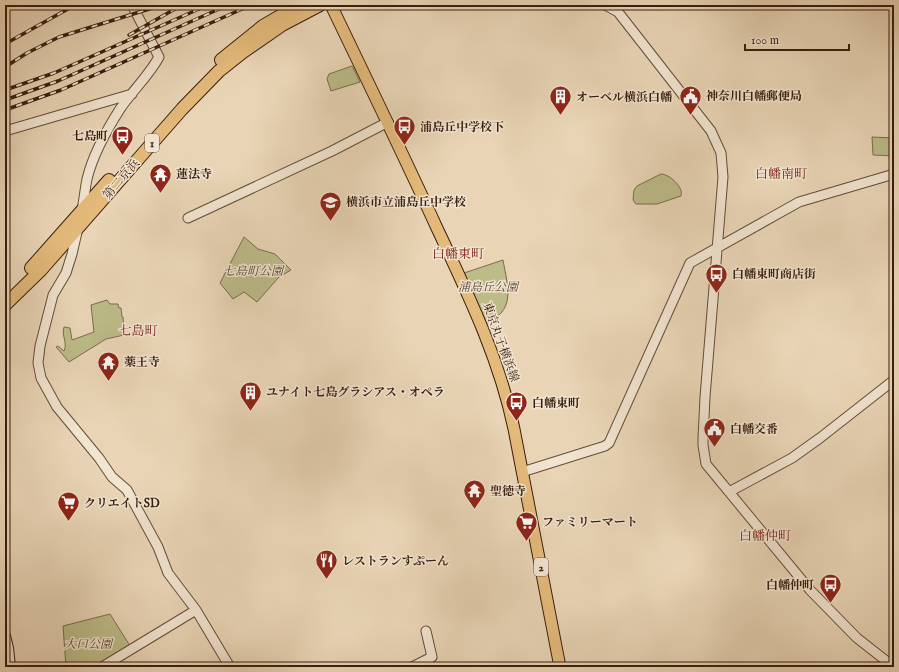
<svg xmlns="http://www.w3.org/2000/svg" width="899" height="672" viewBox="0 0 899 672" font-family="'IM FELL English','Noto Serif JP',serif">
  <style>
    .green { fill: #bcbc89; stroke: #7a6d4c }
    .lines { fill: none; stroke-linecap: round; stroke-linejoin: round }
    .tertiary-casing { stroke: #644c38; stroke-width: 11 }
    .secondary-casing { stroke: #381e0e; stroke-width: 12 }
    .primary-casing { stroke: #381e0e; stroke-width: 13 }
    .trunk-casing { stroke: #381e0e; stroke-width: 14 }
    .tertiary { stroke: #f1e4d0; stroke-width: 9 }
    .secondary { stroke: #f1e4d0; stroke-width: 10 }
    .primary { stroke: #e4ba7b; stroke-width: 11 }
    .trunk { stroke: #e4ba7b; stroke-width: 12 }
    .rail-casing { stroke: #381e0e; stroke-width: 3.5 }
    .rail { stroke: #f1e4d0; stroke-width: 2; stroke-dasharray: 6; stroke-linecap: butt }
    .labels { text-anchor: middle; stroke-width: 3; stroke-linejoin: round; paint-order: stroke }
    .shield { fill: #f1e4d0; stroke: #705948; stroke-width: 1 }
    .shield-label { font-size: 11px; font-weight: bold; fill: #381e0e }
    .poi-label { font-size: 12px; font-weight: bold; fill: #381e0e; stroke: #f1e4d0; text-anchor: start }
    .street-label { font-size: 12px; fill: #381e0e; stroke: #f1e4d0 }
    .park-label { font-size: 12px; font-style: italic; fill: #59462d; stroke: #f1e4d0 }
    .neighbourhood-label { font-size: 13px; fill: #7a1f14; stroke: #f1e4d0 }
  </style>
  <rect width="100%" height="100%" fill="#e9d5b6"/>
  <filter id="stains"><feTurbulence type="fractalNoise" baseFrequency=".005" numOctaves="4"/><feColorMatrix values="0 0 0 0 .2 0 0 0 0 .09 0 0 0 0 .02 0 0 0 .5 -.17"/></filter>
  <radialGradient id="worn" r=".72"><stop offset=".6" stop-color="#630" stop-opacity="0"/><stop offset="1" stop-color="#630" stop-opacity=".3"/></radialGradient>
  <!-- green -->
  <path class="green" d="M 352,66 L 360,82 L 331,91 L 327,79 L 329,74 Z
    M 872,137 L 894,138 L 894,156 L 873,155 Z
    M 661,174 C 669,174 684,187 681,196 L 657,204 L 636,204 L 633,200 L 634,190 L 637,186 Z
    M 244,237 L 258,249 L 275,254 L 291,270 L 279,277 L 257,302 L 244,292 L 233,299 L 220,283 Z
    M 503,260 C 508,288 517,312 483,324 L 461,274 Z
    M 107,300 L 110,304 L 118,304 L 119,308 L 121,308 L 122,317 L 123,317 L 124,335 L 106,339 L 69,362 L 56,347 L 58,346 L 64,351 C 68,343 61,335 64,327 L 70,328 L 72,340 L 94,332 L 91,305 Z
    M 110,614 L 130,646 L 94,667 L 66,667 L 63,626 Z"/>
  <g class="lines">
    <defs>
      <path id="tertiary" d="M 605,5 L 618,12 L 711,131 L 721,153 L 723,177 L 705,397 L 703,438 L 703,445 L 706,464 L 810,590 L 857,638 L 894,667
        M 5,131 L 132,94
        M 82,210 C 84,200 85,189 87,179 C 93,154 106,131 120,109 C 132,91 148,77 159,57 L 132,5
        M 188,218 L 332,151 L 388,122
        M 78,228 L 72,254 L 66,273 L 53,295 L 40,346 L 38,363 L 41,378 L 57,407 L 99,458 L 112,477 L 127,490 L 158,547 L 168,573 L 196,610 L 230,667
        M 522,472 L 605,446 L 609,443 L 690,263 L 799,202 L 894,174
        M 729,492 L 792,458 L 820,438 L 894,380
        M 102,667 L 196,610
        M 412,667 L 432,657 L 426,631"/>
      <path id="secondary" d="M 5,636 L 8,648 L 10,667"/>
      <path id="primary" d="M 331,5 C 366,78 402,152 436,226 C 467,292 499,357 514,429 L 560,667"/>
      <path id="trunk" d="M 221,60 L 263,26 L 299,5
        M 31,268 L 109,180
        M 5,305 L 41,270 L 182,109 L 219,71 L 243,52 L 282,25 L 320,5"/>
    </defs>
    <!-- tertiary casing -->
    <use href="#tertiary" class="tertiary-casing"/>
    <!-- secondary casing -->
    <use href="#secondary" class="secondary-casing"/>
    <!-- primary casing -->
    <use href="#primary" class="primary-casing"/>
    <!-- trunk casing -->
    <use href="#trunk" class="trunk-casing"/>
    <!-- tertiary -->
    <use href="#tertiary" class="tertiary"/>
    <!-- secondary -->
    <use href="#secondary" class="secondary"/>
    <!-- primary -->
    <use href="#primary" class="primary"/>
    <!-- trunk -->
    <use href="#trunk" class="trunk"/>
    <defs>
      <path id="rail" d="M 129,35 L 182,5
        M 5,44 L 75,5
        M 5,67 L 27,53 L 59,37 L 162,5
        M 5,90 L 54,73 L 208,5
        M 5,100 L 58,81 L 228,5
        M 5,110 L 61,90 L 251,5"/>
    </defs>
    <!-- rail casing -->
    <use href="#rail" class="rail-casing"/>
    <!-- rail -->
    <use href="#rail" class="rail"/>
  </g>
  <!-- icons -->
  <defs>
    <symbol id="civic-pin" viewBox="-11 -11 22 30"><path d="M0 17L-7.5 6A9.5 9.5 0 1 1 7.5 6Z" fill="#8f2418" stroke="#f1e4d0"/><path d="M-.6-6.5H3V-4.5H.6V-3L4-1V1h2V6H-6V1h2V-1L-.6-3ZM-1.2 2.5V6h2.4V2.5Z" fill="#fff"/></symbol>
    <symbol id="building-pin" viewBox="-11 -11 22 30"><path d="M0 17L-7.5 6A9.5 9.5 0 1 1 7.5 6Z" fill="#8f2418" stroke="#f1e4d0"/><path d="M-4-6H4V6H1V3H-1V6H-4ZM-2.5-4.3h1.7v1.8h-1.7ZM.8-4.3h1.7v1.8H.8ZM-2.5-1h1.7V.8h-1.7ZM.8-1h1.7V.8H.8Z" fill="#fff"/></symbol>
    <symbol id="bus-pin" viewBox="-11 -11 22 30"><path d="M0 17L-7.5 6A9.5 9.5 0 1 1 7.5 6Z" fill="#8f2418" stroke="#f1e4d0"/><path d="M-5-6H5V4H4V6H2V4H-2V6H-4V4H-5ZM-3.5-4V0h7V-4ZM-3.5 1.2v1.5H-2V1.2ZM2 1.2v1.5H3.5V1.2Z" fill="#fff"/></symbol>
    <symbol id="temple-pin" viewBox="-11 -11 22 30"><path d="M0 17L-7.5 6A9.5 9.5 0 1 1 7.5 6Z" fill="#8f2418" stroke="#f1e4d0"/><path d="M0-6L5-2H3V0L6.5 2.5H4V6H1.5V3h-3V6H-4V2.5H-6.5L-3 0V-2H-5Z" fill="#fff"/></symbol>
    <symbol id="school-pin" viewBox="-11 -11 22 30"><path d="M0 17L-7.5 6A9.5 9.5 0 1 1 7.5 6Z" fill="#8f2418" stroke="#f1e4d0"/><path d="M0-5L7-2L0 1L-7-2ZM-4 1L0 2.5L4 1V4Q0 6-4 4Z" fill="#fff"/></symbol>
    <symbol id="supermarket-pin" viewBox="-11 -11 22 30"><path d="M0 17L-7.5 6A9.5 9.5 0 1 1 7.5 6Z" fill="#8f2418" stroke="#f1e4d0"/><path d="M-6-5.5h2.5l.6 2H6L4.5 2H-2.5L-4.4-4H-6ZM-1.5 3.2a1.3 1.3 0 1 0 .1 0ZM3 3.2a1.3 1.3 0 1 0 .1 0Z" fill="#fff"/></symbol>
    <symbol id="restaurant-pin" viewBox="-11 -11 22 30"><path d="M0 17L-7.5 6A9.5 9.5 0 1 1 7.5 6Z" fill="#8f2418" stroke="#f1e4d0"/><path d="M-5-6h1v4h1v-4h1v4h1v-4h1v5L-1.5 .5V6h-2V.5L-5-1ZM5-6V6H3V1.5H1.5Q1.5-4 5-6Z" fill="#fff"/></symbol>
  </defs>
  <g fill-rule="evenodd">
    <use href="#civic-pin" x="678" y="84" width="25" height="34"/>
    <use href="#building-pin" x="548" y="84" width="25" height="34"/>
    <use href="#bus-pin" x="392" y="114" width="25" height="34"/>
    <use href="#bus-pin" x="110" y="124" width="25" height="34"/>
    <use href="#temple-pin" x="148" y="162" width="25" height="34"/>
    <use href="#school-pin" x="318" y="190" width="25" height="34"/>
    <use href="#bus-pin" x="704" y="262" width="25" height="34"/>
    <use href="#temple-pin" x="96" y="350" width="25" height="34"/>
    <use href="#building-pin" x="238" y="380" width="25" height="34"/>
    <use href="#bus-pin" x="504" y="390" width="25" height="34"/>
    <use href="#civic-pin" x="702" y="416" width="25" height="34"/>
    <use href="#temple-pin" x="462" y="478" width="25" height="34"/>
    <use href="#supermarket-pin" x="56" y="490" width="25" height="34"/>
    <use href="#supermarket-pin" x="514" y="510" width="25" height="34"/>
    <use href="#restaurant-pin" x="314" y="548" width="25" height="34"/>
    <use href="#bus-pin" x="818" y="572" width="25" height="34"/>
  </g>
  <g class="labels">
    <!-- shield labels -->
    <g class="shield">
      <rect x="145" y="134" width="14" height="18" rx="3"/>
      <rect x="534" y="558" width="14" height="18" rx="3"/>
    </g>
    <g class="shield-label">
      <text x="152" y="147">1</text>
      <text x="541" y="571">2</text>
    </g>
    <!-- poi labels -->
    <g class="poi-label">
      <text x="706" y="100">神奈川白幡郵便局</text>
      <text x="576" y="101">オーベル横浜白幡</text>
      <text x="420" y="131">浦島丘中学校下</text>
      <text x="108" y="140" text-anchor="end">七島町</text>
      <text x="176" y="178">蓮法寺</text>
      <text x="346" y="206">横浜市立浦島丘中学校</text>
      <text x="732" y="278">白幡東町商店街</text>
      <text x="124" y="366">薬王寺</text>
      <text x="266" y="396">ユナイト七島グラシアス・オペラ</text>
      <text x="532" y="407">白幡東町</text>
      <text x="730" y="433">白幡交番</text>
      <text x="490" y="495">聖徳寺</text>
      <text x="84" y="507">クリエイトSD</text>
      <text x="542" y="526">ファミリーマート</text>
      <text x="342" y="565">レストランすぷーん</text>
      <text x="814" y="589" text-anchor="end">白幡仲町</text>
    </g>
    <!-- street labels -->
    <g class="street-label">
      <text transform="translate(121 179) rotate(-49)" y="4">第二京浜</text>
      <text transform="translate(501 342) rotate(70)" y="4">東京丸子横浜線</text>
    </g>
    <!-- park labels -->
    <g class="park-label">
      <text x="253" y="275">七島町公園</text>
      <text x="488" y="291">浦島丘公園</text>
      <text x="88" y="648">大口公園</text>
    </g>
    <!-- neighbourhood labels -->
    <g class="neighbourhood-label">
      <text x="781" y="178">白幡南町</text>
      <text x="458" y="258">白幡東町</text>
      <text x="138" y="335">七島町</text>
      <text x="765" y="540">白幡仲町</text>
    </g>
  </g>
  <!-- margin -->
  <rect width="899" height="672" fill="none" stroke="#e9d5b6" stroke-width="20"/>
  <rect x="6" y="6" width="887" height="660" fill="none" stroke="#381e0e" stroke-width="2"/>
  <rect x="10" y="10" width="879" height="652" fill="none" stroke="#381e0e"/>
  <!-- scale -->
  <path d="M745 44v6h104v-6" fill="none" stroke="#381e0e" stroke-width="2"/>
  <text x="751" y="44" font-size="12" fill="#381e0e" stroke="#f1e4d0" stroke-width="3" paint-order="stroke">100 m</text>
  <rect width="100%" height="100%" filter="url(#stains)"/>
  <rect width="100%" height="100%" fill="url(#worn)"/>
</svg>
